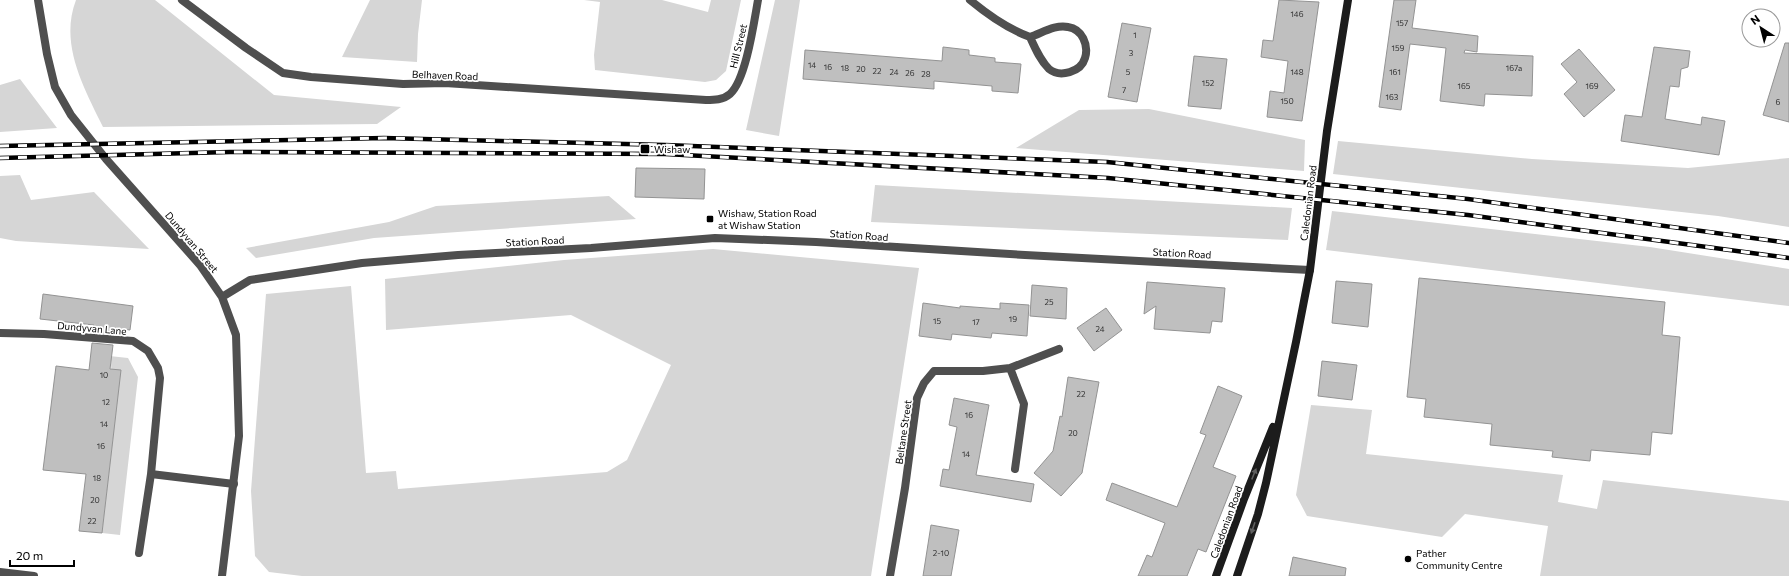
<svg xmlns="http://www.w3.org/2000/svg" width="1789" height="576" viewBox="0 0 1789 576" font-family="Commissioner,sans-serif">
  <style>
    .green { fill: #d6d6d6 }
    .building { fill: #bfbfbf; stroke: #939393 }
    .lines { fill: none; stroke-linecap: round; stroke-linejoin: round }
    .minor { stroke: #4f4f4f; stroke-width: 8 }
    .tertiary { stroke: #4f4f4f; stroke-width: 8 }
    .secondary { stroke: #1c1c1c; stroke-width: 8 }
    .rail-casing { stroke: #000; stroke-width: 4.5 }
    .rail { stroke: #fff; stroke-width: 3; stroke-dasharray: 9; stroke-linecap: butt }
    .oneway { fill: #606060 }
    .poi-dot { fill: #000; stroke: #fff; stroke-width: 1.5 }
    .labels { text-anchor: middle; stroke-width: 3.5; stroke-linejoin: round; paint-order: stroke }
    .number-label { font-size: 8px; fill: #303030 }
    .street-label { font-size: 10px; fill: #000; stroke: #fff }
    .poi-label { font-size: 10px; fill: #000; stroke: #fff; text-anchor: start }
  </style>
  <rect width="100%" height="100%" fill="#fff"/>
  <!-- green -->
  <path class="green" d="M 76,0 L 155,0 L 274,95 L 401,107 L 377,124 L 103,127 C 84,88 59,44 76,0 Z
    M 370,0 L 422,0 L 418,34 L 417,62 L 342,57 Z
    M 584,0 L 662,0 L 708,12 L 711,0 L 741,0 L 726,71 L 716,80 L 705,82 L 595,70 L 594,55 L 600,2 Z
    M 775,0 L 800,0 L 779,136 L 746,130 Z
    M 20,79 L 57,128 L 0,132 L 0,85 Z
    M 1149,109 L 1305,140 L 1304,171 L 1016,148 L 1079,110 Z
    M 1338,141 L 1532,159 L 1688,168 L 1789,158 L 1789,227 L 1718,216 L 1333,174 Z
    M 20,175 L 31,200 L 94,192 L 149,249 L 16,241 L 0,238 L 0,176 Z
    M 875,185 L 1292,208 L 1288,240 L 871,222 Z
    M 609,196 L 636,219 L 374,238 L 256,258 L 246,248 L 389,222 L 436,206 Z
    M 1332,211 L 1650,247 L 1789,269 L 1789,306 L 1326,250 Z
    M 713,249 L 919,268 L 871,576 L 302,576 L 269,572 L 255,556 L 251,491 L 266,294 L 351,286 L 366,473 L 396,471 L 398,489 L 607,472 L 627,460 L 671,365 L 571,315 L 386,330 L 385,279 L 564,260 Z
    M 91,354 L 128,358 L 138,377 L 120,535 L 102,533 L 113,437 L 111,360 Z
    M 1311,405 L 1372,410 L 1366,454 L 1563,475 L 1558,502 L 1597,509 L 1603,480 L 1789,501 L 1789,576 L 1536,576 L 1540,576 L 1548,526 L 1465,514 L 1442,537 L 1307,516 L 1296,495 Z"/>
  <!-- building -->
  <path class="building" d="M 1279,0 L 1319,2 L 1302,121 L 1267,117 L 1270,91 L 1284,93 L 1288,61 L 1261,57 L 1263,40 L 1273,41 Z
    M 1394,0 L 1416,0 L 1412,28 L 1478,36 L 1477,52 L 1465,50 L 1464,53 L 1533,56 L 1532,96 L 1485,94 L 1484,106 L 1440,101 L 1446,48 L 1410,44 L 1401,110 L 1379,107 Z
    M 1122,23 L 1151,28 L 1137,102 L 1108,97 Z
    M 1785,43 L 1789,43 L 1789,122 L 1763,115 Z
    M 943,47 L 969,50 L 969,55 L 995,58 L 995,62 L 1021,64 L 1018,93 L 992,91 L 992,86 L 934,81 L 934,89 L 803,79 L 805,50 L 942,61 Z
    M 1654,47 L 1690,51 L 1688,67 L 1681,69 L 1679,87 L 1670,86 L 1665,119 L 1701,125 L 1702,117 L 1725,121 L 1719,155 L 1621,141 L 1625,115 L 1642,117 Z
    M 1579,49 L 1615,90 L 1584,117 L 1564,94 L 1577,82 L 1561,64 Z
    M 1194,56 L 1227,59 L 1221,109 L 1188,106 Z
    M 636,168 L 705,169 L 704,199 L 635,197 Z
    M 1419,278 L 1665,302 L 1662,335 L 1680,337 L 1672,434 L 1652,432 L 1650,455 L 1591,450 L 1590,461 L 1552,457 L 1553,451 L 1490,445 L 1492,424 L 1424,417 L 1426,399 L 1407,397 Z
    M 1336,281 L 1372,284 L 1368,327 L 1332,323 Z
    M 1147,282 L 1225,288 L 1222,322 L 1212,321 L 1210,333 L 1154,329 L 1156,306 L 1144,314 Z
    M 1032,285 L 1067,288 L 1066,319 L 1030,316 Z
    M 43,294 L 133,306 L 130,330 L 115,328 L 114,334 L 93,332 L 94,325 L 40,319 Z
    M 923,303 L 960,308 L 960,306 L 1000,309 L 1000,303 L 1029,305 L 1027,336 L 992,333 L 991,338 L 952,334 L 951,340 L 919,336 Z
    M 1106,308 L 1122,330 L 1094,351 L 1077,328 Z
    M 92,343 L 113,345 L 110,369 L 121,370 L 102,533 L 79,531 L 86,474 L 43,470 L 56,366 L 89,370 Z
    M 1322,361 L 1357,365 L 1352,400 L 1318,396 Z
    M 1068,377 L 1099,382 L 1082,473 L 1061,496 L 1034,473 L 1053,451 L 1060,416 L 1062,417 Z
    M 1218,386 L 1242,396 L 1213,467 L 1236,476 L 1206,552 L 1198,549 L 1187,576 L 1138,576 L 1147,555 L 1152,557 L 1165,523 L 1106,500 L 1112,483 L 1177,507 L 1206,435 L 1200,433 Z
    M 954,398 L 989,405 L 976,475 L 1034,484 L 1031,502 L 940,486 L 943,469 L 949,470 L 957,427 L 949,425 Z
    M 931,525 L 959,530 L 951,576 L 923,576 Z
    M 1293,557 L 1346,568 L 1345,576 L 1289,576 Z"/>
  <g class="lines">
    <!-- minor -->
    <path class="minor" d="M 182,0 L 246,48 L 283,73 L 311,77 L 403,84 L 445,83 L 706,100 C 714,100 723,100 730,94 C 746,80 754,22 758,0
      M 970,0 C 988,15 1008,29 1030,37 C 1042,33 1056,24 1068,27 C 1082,29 1089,45 1085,58 C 1081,72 1060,78 1049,69 C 1040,60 1035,48 1030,37
      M 0,333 L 44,334 L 133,341 L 148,351 L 158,368 L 160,378 L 151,474 L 139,553
      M 1010,368 L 1024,404 L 1015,469
      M 151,474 L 234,484
      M 890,576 L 905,488 L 917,398 L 924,383 L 934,371 L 983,371 L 1010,368 L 1059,349"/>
    <!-- tertiary -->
    <path class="tertiary" d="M 38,0 L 47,54 L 55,87 L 71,115 L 106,159 L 200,265 L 222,297 L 236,335 L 239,436 L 222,576
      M 222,297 L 250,280 L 362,263 L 458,255 L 591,248 L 715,238 L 816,242 L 1025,255 L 1310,270
      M 0,572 L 34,576"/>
    <!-- secondary -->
    <path class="secondary" d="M 1216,576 L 1244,499 L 1273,427
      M 1237,576 L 1258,514 L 1266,483 L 1296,342 L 1310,270 L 1327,131 L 1348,0"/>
    <defs>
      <path id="rail" d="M 0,146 L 384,138 L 665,145 L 1107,162 L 1468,199 L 1789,243
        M 0,158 L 230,152 L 665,154 L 1108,178 L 1468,215 L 1789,258"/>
    </defs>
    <!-- rail casing -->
    <use href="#rail" class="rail-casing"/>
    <!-- rail -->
    <use href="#rail" class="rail"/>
  </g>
  <!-- one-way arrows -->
  <defs><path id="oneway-solid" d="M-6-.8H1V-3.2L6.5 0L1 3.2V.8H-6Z"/></defs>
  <g class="oneway">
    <use href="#oneway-solid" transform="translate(1254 474) rotate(-68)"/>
    <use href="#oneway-solid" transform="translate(1253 528) rotate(109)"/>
  </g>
  <!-- markers -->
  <g class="poi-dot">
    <rect x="640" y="144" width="10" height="10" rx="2"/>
    <rect x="706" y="215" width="8" height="8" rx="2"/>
    <circle cx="1408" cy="559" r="4"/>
  </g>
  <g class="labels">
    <!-- number labels -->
    <g class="number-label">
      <text x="1297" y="17">146</text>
      <text x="1402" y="26">157</text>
      <text x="1135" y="38">1</text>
      <text x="1398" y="51">159</text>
      <text x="1131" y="56">3</text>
      <text x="812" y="68">14</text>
      <text x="828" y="70">16</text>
      <text x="845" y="71">18</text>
      <text x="1514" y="71">167a</text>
      <text x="861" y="72">20</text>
      <text x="877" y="74">22</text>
      <text x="894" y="75">24</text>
      <text x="1128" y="75">5</text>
      <text x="1297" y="75">148</text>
      <text x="1395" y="75">161</text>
      <text x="910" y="76">26</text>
      <text x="926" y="77">28</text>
      <text x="1208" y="86">152</text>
      <text x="1464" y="89">165</text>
      <text x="1592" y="89">169</text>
      <text x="1124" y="93">7</text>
      <text x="1392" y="100">163</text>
      <text x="1287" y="104">150</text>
      <text x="1778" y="105">6</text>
      <text x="1049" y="305">25</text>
      <text x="1013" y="322">19</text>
      <text x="937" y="324">15</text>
      <text x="976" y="325">17</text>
      <text x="1100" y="332">24</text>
      <text x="104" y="378">10</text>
      <text x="1081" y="397">22</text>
      <text x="106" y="405">12</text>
      <text x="969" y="418">16</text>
      <text x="104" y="427">14</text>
      <text x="1073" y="436">20</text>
      <text x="101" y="449">16</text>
      <text x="966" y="457">14</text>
      <text x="97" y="481">18</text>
      <text x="95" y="503">20</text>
      <text x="92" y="524">22</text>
      <text x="941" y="556">2-10</text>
    </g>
    <!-- street labels -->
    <g class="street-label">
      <text transform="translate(738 46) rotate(-76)" y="4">Hill Street</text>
      <text transform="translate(445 75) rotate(2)" y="4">Belhaven Road</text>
      <text transform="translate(1308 203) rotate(-83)" y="4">Caledonian Road</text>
      <text transform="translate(859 235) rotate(4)" y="4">Station Road</text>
      <text transform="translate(535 241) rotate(-3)" y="4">Station Road</text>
      <text transform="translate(192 242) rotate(50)" y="4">Dundyvan Street</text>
      <text transform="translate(1182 253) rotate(3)" y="4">Station Road</text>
      <text transform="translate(92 328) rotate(5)" y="4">Dundyvan Lane</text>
      <text transform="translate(903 432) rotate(-82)" y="4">Beltane Street</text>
      <text transform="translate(1226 522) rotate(-70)" y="4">Caledonian Road</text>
    </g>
    <!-- poi labels -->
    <g class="poi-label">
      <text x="654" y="153">Wishaw</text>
      <text x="718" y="217">Wishaw, Station Road<tspan x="718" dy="12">at Wishaw Station</tspan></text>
      <text x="1416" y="557">Pather<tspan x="1416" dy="12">Community Centre</tspan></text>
    </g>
  </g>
  <!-- north arrow -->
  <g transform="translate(1761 28) rotate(324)"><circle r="19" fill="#ffffff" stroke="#999999"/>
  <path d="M0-3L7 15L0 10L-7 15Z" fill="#000000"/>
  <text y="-6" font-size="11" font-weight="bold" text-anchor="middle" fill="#000000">N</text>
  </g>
  <!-- scale -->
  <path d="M10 560v6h64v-6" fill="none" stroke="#000000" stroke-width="2"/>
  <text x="16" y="560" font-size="12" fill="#000000" stroke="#ffffff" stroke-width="3" paint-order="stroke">20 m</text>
</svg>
